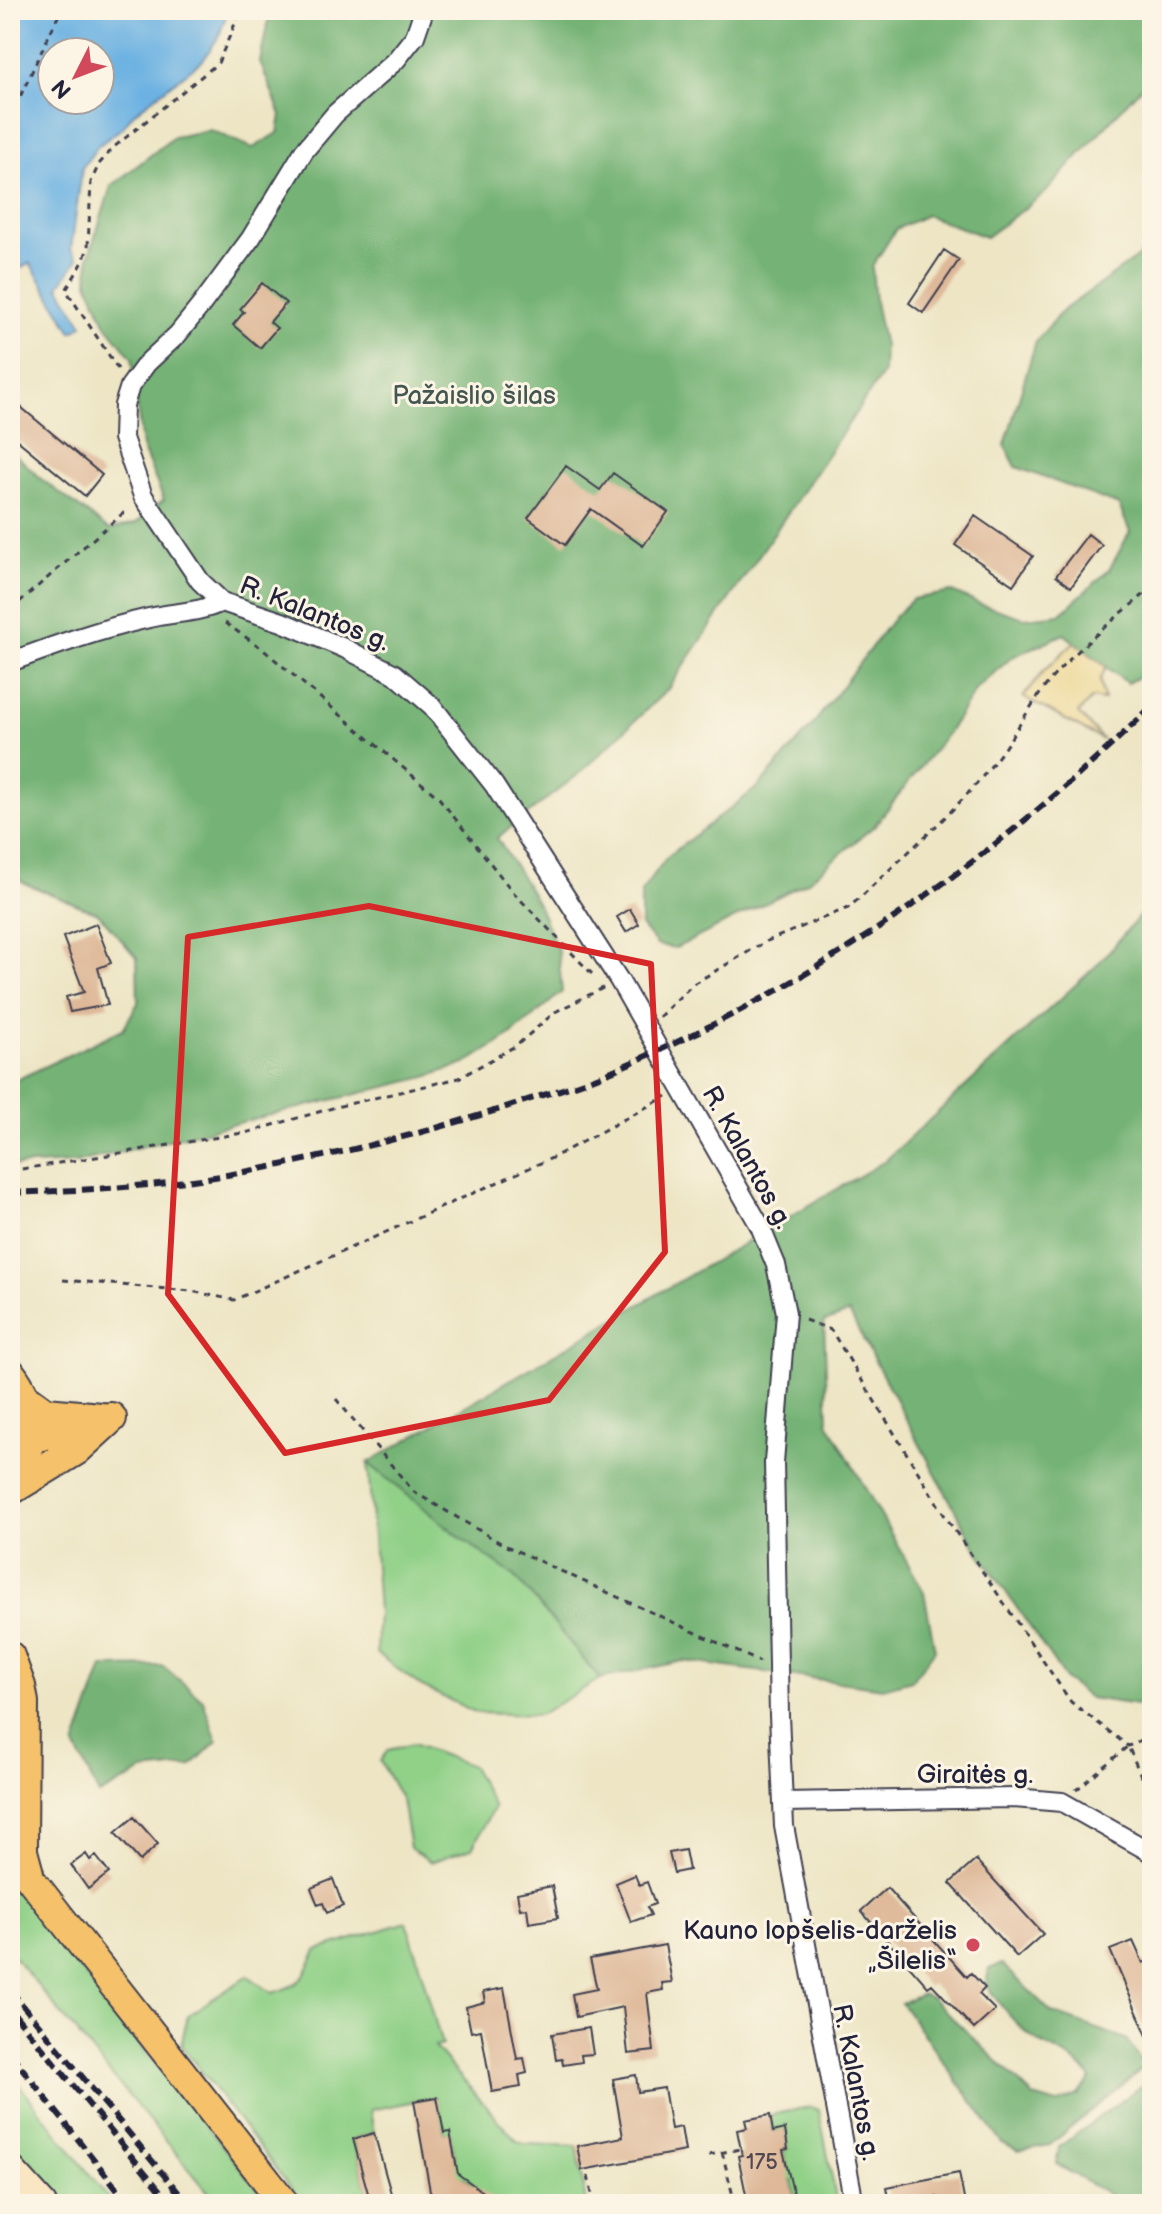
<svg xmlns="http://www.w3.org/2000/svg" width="1162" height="2214" viewBox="0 0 1162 2214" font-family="'Balsamiq Sans',sans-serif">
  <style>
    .green { fill: #90d087; stroke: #597961; stroke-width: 2 }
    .forest { fill: #74b274; stroke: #4b6a58; stroke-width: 2 }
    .sand { fill: #eeda9e; stroke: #887e6c; stroke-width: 2 }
    .water { fill: #6bb1e2; stroke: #466a8e; stroke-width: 2; fill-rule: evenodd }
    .building { fill: #deb898 }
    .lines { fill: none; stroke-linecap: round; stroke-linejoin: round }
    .minor-casing { stroke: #403f50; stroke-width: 22 }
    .secondary-casing { stroke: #403f50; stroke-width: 30 }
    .primary-casing { stroke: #403f50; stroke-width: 32 }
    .trunk-casing { stroke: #403f50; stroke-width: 34 }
    .path { stroke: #403f50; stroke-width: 3; stroke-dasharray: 6 6; stroke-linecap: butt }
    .minor { stroke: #fff; stroke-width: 18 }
    .secondary { stroke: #fbe6c4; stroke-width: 26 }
    .primary { stroke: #f5c16b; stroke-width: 28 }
    .trunk { stroke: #f5c16b; stroke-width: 30 }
    .rail { stroke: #22223b; stroke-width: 6; stroke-dasharray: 12 6; stroke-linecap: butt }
    .marked { fill: none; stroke: #d62828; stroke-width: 6; stroke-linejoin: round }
    .poi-dot { fill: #d1495b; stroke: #fcf5e5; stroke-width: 3 }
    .labels { text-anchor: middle; stroke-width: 6; stroke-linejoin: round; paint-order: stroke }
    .number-label { font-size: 22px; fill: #514852 }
    .park-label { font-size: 26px; fill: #435652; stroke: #fcf5e5 }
    .street-label { font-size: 26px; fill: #22223b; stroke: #fcf5e5 }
    .poi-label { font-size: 26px; fill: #22223b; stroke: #fcf5e5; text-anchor: end }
  </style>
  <rect width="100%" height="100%" fill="#fcf5e5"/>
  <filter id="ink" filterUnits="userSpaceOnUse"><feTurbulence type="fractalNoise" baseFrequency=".0125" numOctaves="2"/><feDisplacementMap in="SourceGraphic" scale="16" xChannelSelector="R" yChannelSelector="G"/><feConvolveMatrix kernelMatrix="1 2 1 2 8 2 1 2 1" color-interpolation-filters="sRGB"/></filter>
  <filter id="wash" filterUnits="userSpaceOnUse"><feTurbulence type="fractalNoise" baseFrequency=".006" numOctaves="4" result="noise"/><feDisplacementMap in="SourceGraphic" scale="32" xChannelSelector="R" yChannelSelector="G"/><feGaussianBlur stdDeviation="1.8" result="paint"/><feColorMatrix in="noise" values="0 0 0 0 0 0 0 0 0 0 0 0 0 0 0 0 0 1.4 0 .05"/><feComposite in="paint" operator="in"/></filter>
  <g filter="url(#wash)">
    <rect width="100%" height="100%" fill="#ede5c4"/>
    <!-- green -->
    <path class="green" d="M 368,1463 L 465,1541 L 516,1577 L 600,1679 L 539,1715 L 477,1713 L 422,1687 L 376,1653 L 378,1611 Z
      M 413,1744 L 472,1766 L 494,1807 L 472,1848 L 431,1862 L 410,1848 L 402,1800 L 380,1761 L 388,1750 Z
      M 10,1875 L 29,1904 L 131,2034 L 270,2204 L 218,2204 L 10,1952 Z
      M 407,1922 L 442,2045 L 434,2047 L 517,2141 L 524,2144 L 577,2146 L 586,2204 L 511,2204 L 508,2202 L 500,2204 L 470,2187 L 472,2183 L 464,2178 L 453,2176 L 455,2158 L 450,2133 L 444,2133 L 436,2097 L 370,2110 L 374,2133 L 353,2139 L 371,2204 L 303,2204 L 181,2045 L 188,2015 L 248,1976 L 272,1993 C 304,1984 303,1978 317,1950 Z
      M 10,2073 L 113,2204 L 57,2204 L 10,2154 Z
      M 810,2107 L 819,2110 L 837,2204 L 796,2204 L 792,2181 L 784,2182 L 787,2166 L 783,2150 L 788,2149 L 785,2130 L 773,2132 L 770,2115 Z"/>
    <!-- forest -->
    <path class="forest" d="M 270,10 L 1152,10 L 1152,75 L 1045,193 L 986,237 L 926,215 L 896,229 L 872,267 L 875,302 L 884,346 L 883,373 L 668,689 L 580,773 L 497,838 L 537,902 L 558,951 L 562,992 L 511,1035 L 465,1064 L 426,1077 L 75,1163 L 10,1166 L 10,1083 L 123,1029 L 138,1003 L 137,958 L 98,913 L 24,883 L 10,873 L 10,449 L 40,478 L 109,530 L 135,524 L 164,500 L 142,447 L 132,358 L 106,325 L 88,282 L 89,256 L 111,186 L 174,137 L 210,130 L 253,148 L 278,133 L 281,115 L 260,62 Z
      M 1152,247 L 1152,670 L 1127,683 L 1064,634 L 1012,657 L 976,689 L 949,731 L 874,826 L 807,882 L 676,948 L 657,945 L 641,926 L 641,892 L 667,857 L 759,786 L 811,727 L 895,616 L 913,599 L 952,592 L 980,604 L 1024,618 L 1060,614 L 1109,570 L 1130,532 L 1119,505 L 1016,467 L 1005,445 L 1036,341 L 1062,311 Z
      M 1152,902 L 1152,1707 L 1089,1698 L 1066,1680 L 974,1545 L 849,1313 L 824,1322 L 828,1422 L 924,1592 L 935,1650 L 912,1680 L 883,1688 L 683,1661 L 600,1679 L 516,1577 L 465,1541 L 368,1463 L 885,1161 L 1097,965 Z
      M 163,1666 L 203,1700 L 217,1741 L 191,1766 L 143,1771 L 99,1795 L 75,1746 L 103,1667 Z
      M 1002,1964 L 1052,2013 L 1126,2039 L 1145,2066 L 1050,2145 L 1018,2151 L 1002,2143 L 901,2003 L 922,1994 L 932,1998 L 1034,2097 L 1057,2104 L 1078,2095 L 1091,2079 C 1082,2060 1054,2052 1036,2040 C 1015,2025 1000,2006 986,1984 L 989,1969 Z
      M 1152,2078 L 1152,2204 L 1125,2204 L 1056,2164 L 1059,2147 Z"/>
    <!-- sand -->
    <path class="sand" d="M 1074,642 L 1106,667 L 1100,680 L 1104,700 L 1092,698 L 1078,713 L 1103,740 L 1023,697 L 1044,671 Z"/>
    <!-- water -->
    <path class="water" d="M 10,10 L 228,10 L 219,36 L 203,60 L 134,113 L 123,127 L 98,146 L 82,168 L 71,249 L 78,259 L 59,286 L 83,325 L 72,332 L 30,263 L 10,274 ZM 52,52 L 100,52 L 100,100 L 52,100 Z"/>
    <g id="blocks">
      <!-- building -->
      <path class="building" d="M 944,250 L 959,260 L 923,313 L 909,303 Z
        M 262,283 L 286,303 L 270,322 L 277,328 L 260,348 L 233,325 L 244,312 L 240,309 Z
        M 10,398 L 102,475 L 85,496 L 10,434 Z
        M 566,466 L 600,490 L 613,473 L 668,512 L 643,546 L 591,509 L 565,545 L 528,518 Z
        M 975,516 L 1033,556 L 1013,585 L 955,545 Z
        M 1088,534 L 1102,545 L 1071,587 L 1056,576 Z
        M 630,909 L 639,924 L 626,932 L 617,917 Z
        M 96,924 L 111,963 L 98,968 L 108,1005 L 70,1012 L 66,997 L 84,992 L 63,937 Z
        M 134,1817 L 158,1844 L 140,1861 L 115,1833 Z
        M 685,1850 L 689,1870 L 674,1873 L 669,1853 Z
        M 86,1854 L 90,1860 L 96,1856 L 109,1873 L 88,1889 L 71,1865 Z
        M 976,1860 L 1043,1934 L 1017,1957 L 950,1883 Z
        M 635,1875 L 639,1885 L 647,1882 L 655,1904 L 647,1907 L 651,1915 L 631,1922 L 616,1883 Z
        M 333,1879 L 343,1906 L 327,1913 L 323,1903 L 318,1905 L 311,1888 Z
        M 552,1886 L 558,1918 L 529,1923 L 527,1908 L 520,1909 L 517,1893 Z
        M 887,1888 L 967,1977 L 971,1973 L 985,1988 L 979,1994 L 995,2010 L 974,2029 L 932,1984 L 928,1987 L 861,1911 Z
        M 1133,1941 L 1143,1963 L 1152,1959 L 1152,2047 L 1110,1950 Z
        M 665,1945 L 672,1982 L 662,1983 L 663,1990 L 647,1993 L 654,2051 L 628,2054 L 623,2007 L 576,2017 L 572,1994 L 597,1989 L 590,1959 Z
        M 504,1988 L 517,2059 L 524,2058 L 527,2073 L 519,2075 L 521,2087 L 492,2092 L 481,2030 L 471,2032 L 466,2007 L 485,2002 L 483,1992 Z
        M 589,2028 L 593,2054 L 581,2055 L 582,2062 L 563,2065 L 562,2059 L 556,2060 L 552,2034 Z
        M 636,2075 L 638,2092 L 664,2088 L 671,2129 L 681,2127 L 685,2151 L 582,2170 L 577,2146 L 623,2137 L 613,2079 Z
        M 437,2097 L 444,2133 L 450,2132 L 458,2174 L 500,2204 L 449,2204 L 430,2191 L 414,2101 Z
        M 770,2115 L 773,2132 L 785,2129 L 788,2149 L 783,2150 L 796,2204 L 748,2204 L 738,2156 L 742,2155 L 737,2130 L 747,2128 L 745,2120 Z
        M 374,2133 L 394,2204 L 371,2204 L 353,2139 Z
        M 959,2173 L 965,2204 L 938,2204 L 937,2197 L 890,2203 L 887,2187 Z"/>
    </g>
  </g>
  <g filter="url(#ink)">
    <use href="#blocks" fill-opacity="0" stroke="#403f50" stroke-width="2"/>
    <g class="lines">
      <defs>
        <path id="minor" d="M 424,10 L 415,36 L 396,60 L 335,114 L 304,151 L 251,238 L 202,304 L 178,334 L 147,363 L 130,386 L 124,405 L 123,438 L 143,496 L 200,581 L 222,602 L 282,622 L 344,648 L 395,674 L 432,706 L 494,785 L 619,980 L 760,1226 L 776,1265 L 786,1313 L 774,1462 L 779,1715 L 784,1826 L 854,2204
          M 10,662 C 56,645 101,629 149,618 C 174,612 199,613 222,602
          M 784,1802 L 1014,1798 L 1062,1802 L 1152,1853"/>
        <path id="secondary" d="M 10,2168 L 43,2204"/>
        <path id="primary" d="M 10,1372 C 36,1405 39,1449 10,1480
          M 24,1396 L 46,1412 L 101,1417
          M 10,1656 L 21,1686 L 24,1702 L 23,1851 L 29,1873
          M 10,1853 L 285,2204"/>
        <path id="trunk" d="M 10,1443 L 109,1418
          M 10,1490 L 76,1450 L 111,1418"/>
      </defs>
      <!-- minor casing -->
      <use href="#minor" class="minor-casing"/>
      <!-- secondary casing -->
      <use href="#secondary" class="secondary-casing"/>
      <!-- primary casing -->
      <use href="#primary" class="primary-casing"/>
      <!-- trunk casing -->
      <use href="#trunk" class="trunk-casing"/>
      <!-- path -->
      <path class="path" d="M 10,118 L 61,10
        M 118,369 L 66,290 L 83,262 L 88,247 L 91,182 L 99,164 L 114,147 L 218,63 L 241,10
        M 10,610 L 128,509
        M 225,623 L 260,647 L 439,798 L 513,892 L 594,976
        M 659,1017 L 693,984 L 767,941 L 848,908 L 864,894 C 910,849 963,806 1000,754 C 1018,729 1032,702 1052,678 C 1081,645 1118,616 1152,588
        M 10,1171 L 249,1132 L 336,1107 L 459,1078 L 517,1045 L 555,1012 L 605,987
        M 63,1280 L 191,1291 L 234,1300 L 554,1157 L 667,1096
        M 805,1320 L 831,1330 L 945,1516 L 1071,1702 L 1128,1746 L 1152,1737
        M 336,1399 L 414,1492 L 504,1545 L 760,1662
        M 1076,1790 L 1128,1746 L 1152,1801
        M 722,2152 L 735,2204
        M 709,2155 L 740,2149
        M 588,2176 L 592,2194"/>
      <!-- minor -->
      <use href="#minor" class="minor"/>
      <!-- secondary -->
      <use href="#secondary" class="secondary"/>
      <!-- primary -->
      <use href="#primary" class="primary"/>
      <!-- trunk -->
      <use href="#trunk" class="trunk"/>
      <!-- rail -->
      <path class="rail" d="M 10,1193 C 82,1190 155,1187 227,1175 C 319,1159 411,1137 500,1109 C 532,1098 566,1089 597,1077 C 802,995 996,860 1152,706
        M 10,1990 L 188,2204
        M 15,2015 L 171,2204
        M 10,2053 L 129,2204"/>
    </g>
  </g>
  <!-- marked area -->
  <path class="marked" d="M 369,906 L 651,964 L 665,1252 L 549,1400 L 285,1453 L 168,1294 L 188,937 Z"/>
  <!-- markers -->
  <circle class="poi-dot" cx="973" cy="1945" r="8"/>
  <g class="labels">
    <!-- number labels -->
    <g class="number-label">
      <text x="762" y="2169">175</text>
    </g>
    <!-- park labels -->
    <g class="park-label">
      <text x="474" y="404">Pažaislio šilas</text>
    </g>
    <!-- street labels -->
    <g class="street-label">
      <text transform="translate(315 613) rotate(22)" y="9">R. Kalantos g.</text>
      <text transform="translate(748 1157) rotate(61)" y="9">R. Kalantos g.</text>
      <text x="975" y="1783">Giraitės g.</text>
      <text transform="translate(857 2082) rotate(79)" y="9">R. Kalantos g.</text>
    </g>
    <!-- poi labels -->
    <g class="poi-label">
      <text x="957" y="1939">Kauno lopšelis-darželis<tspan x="957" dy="30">„Šilelis“</tspan></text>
    </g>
  </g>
  <!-- margin -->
  <rect width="1162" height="2214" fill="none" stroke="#fcf5e5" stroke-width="40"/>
  <!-- north arrow -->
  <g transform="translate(76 76) rotate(228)"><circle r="38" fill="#fcf5e5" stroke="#a5a1a1" stroke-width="2"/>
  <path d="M0-6L14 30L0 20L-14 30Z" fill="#d1495b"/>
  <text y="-12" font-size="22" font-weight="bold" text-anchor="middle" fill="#22223b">N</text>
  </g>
</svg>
